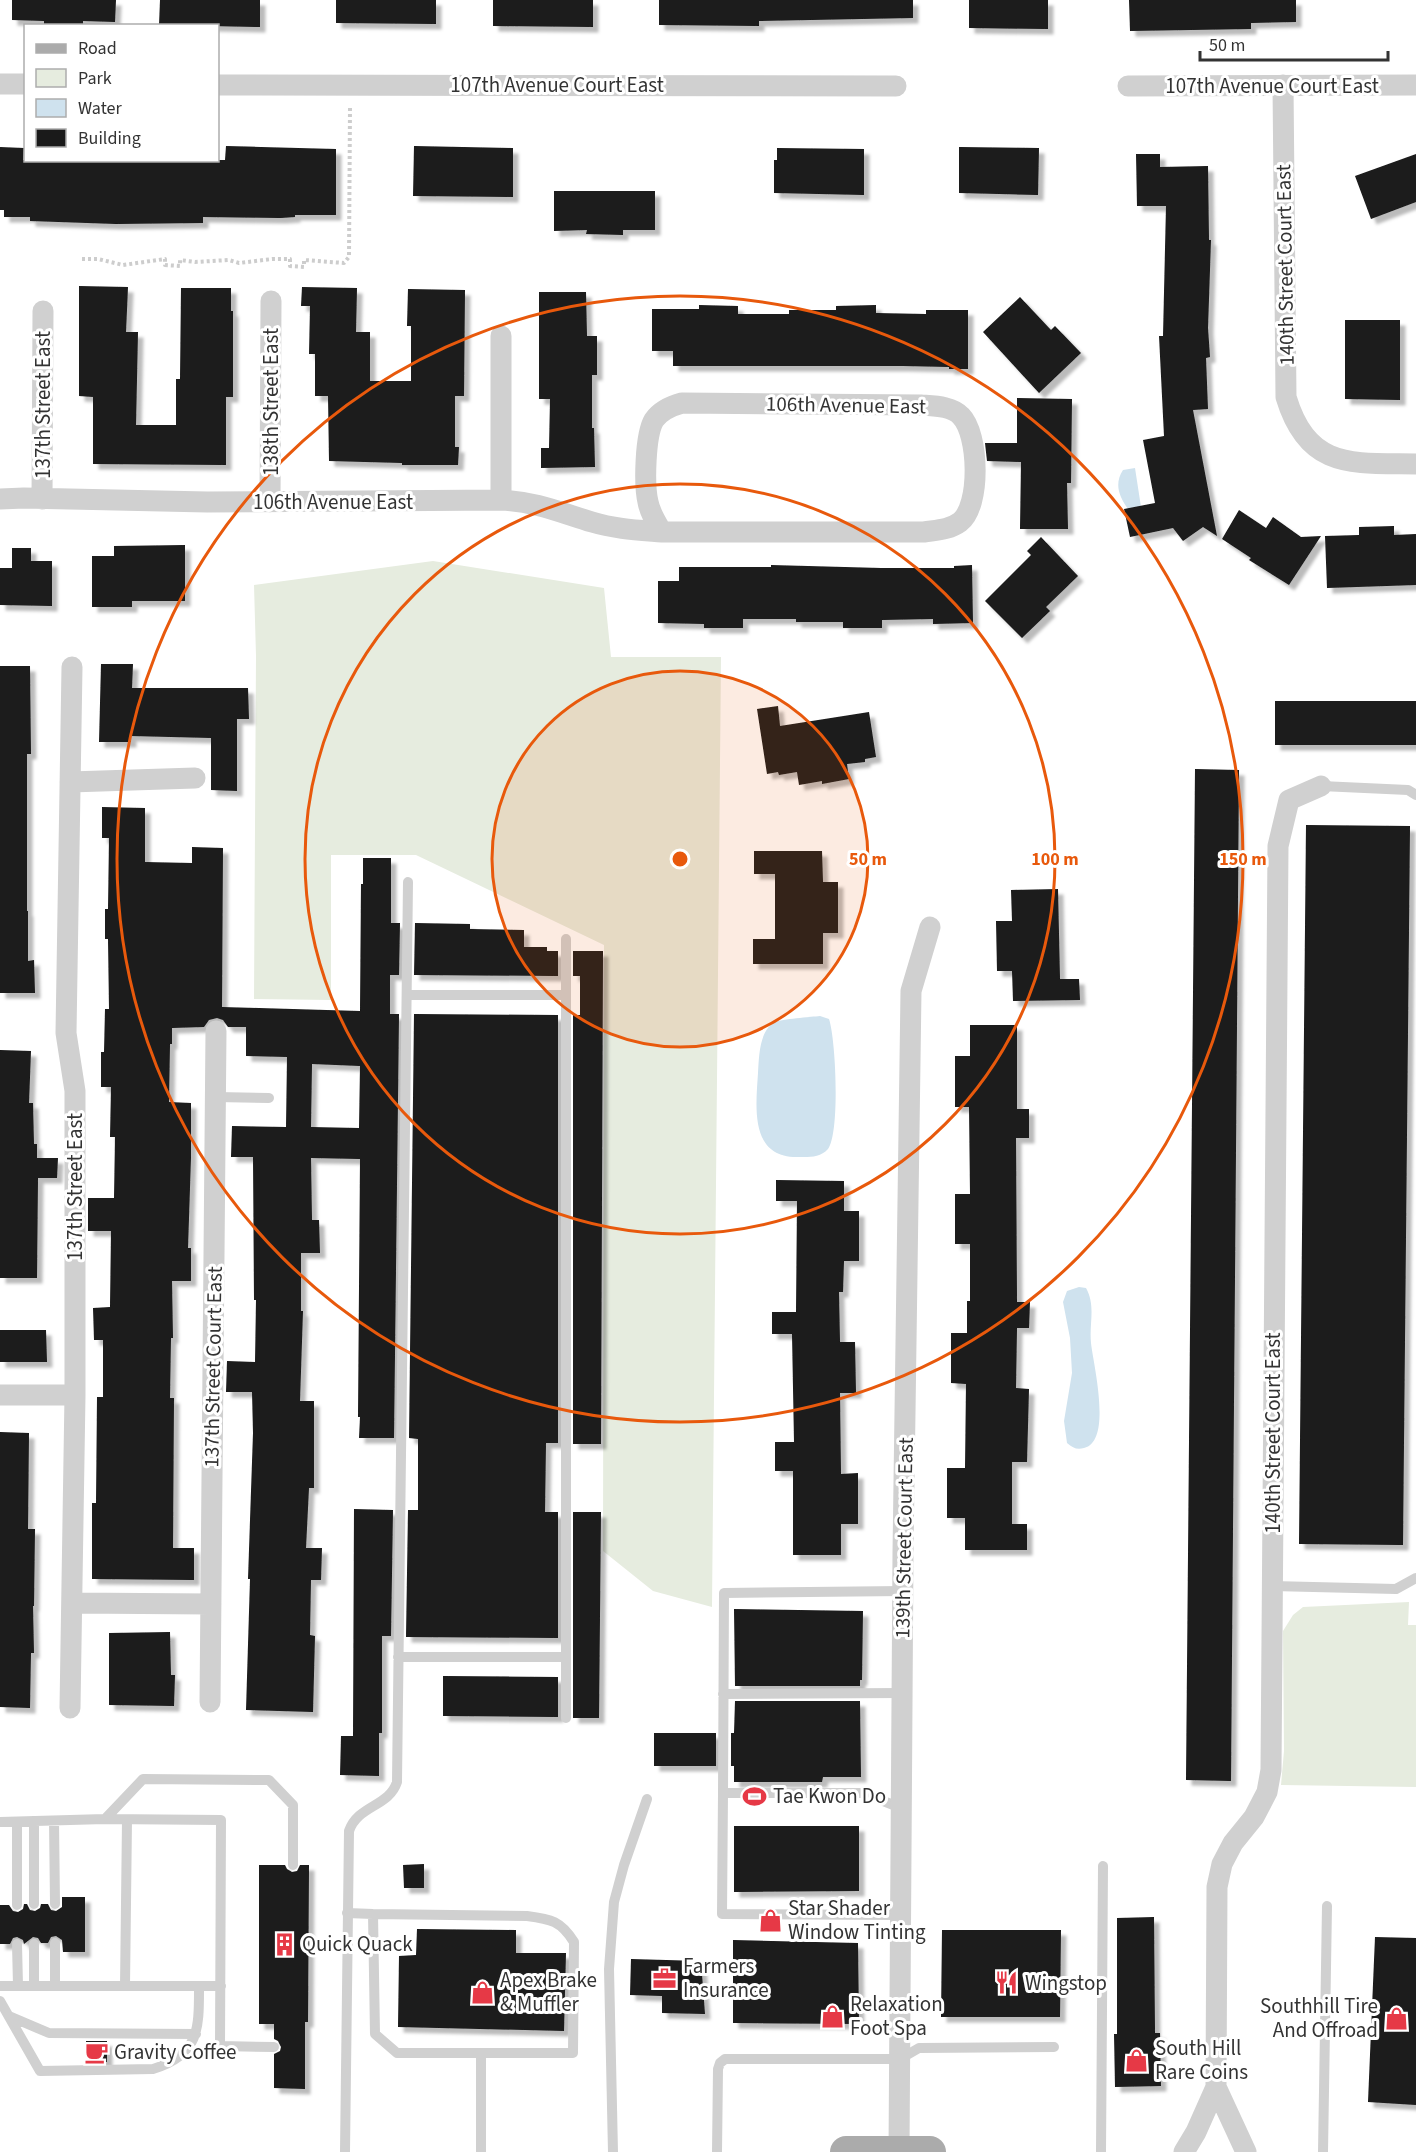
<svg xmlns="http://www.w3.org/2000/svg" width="1416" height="2152" viewBox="0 0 1416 2152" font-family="'Source Sans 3',sans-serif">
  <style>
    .green { fill: #e6ecdf }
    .water { fill: #cfe2ee }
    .building { fill: #1a1a1a; fill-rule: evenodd; filter: url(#shadow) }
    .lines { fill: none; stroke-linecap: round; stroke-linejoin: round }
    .path { stroke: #cdcdcd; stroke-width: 4; stroke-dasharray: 3 3; stroke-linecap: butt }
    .lane { stroke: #d0d0d0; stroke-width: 10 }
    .street { stroke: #d0d0d0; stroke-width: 21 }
    .primary { stroke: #ababab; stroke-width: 32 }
    .ring { fill: none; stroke: #e8590c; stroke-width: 3 }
    .labels { text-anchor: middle; stroke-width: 6; stroke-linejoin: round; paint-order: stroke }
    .street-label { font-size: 21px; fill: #333; stroke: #fff }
    .poi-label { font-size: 21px; fill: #333; stroke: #fff; text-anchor: start }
    .centre { fill: #e8590c; stroke: #fff; stroke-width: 3 }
    .ring-label { font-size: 18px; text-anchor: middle; font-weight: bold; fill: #e8590c; stroke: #fff; stroke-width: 6; stroke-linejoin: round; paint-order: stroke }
  </style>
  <defs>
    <filter id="shadow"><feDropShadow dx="5.5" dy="5.5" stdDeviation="1.5" flood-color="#0004"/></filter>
  </defs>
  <rect width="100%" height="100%" fill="#fff"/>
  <!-- green -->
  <path class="green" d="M 433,561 L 604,588 L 611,657 L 721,657 L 712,1607 L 653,1591 L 603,1551 L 604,945 L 416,855 L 331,855 L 331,1000 L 254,999 L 256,656 L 254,585 Z
    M 1409,1602 L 1408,1625 L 1416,1625 L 1416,1787 L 1281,1785 L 1284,1751 L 1283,1631 L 1293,1615 L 1303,1607 Z"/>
  <!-- water -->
  <path class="water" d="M 1135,468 L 1141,507 L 1128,509 C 1119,496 1114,484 1123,470 Z
    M 820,1016 L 829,1019 C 836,1040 840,1133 828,1149 C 820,1158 809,1157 798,1157 C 749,1158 756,1106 758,1073 C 759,1058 759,1030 775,1022 C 782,1019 810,1017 820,1016 Z
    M 1079,1287 L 1086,1288 C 1096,1306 1089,1323 1091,1343 C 1093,1363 1113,1441 1084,1448 C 1077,1450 1073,1448 1067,1443 L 1064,1421 L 1072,1373 L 1070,1338 L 1063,1302 L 1067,1291 Z"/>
  <!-- building -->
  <path class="building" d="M 12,0 L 116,0 L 115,22 L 83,21 L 83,25 L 44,25 L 44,21 L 12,20 Z
    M 160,0 L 260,0 L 260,27 L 159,25 Z
    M 336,0 L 436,0 L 436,24 L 336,23 Z
    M 493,0 L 593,0 L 593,27 L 493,26 Z
    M 659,0 L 913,0 L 913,18 L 759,21 L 759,26 L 659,25 Z
    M 969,0 L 1048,0 L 1048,29 L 969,28 Z
    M 1129,0 L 1296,0 L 1296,22 L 1251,23 L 1251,29 L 1130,31 Z
    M 226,146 L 336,149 L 336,215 L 295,215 L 295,217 L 281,218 L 203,217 L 203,223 L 116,224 L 30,221 L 30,217 L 4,217 L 4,210 L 0,210 L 0,147 L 24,148 L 23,160 L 225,160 Z
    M 414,146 L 513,148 L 513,197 L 413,196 Z
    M 959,147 L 1039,148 L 1038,195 L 959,193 Z
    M 777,148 L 864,149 L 864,195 L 774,193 L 774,160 L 777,160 Z
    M 1136,154 L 1160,154 L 1160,167 L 1208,166 L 1209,240 L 1211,240 L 1208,328 L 1210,357 L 1206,358 L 1208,409 L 1193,410 L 1217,536 L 1203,527 L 1183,541 L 1173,528 L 1130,537 L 1124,509 L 1155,503 L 1143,440 L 1164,436 L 1159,336 L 1163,336 L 1166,206 L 1137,206 Z
    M 1416,154 L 1416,202 L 1371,219 L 1355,176 Z
    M 554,191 L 655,191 L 655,230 L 623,230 L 623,235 L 586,234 L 587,230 L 554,231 Z
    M 79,286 L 128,287 L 126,332 L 138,332 L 136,425 L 176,425 L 176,379 L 180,379 L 181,288 L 231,288 L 231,311 L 233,311 L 233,397 L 226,397 L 226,465 L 93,464 L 93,397 L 79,396 Z
    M 302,287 L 357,288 L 356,332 L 370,332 L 370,381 L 411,381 L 411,326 L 407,326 L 408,289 L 465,290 L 464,396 L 455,396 L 455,447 L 459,447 L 458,465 L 402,465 L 402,463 L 329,461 L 328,396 L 315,396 L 315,354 L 309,354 L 310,306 L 301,306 Z
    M 539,292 L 586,292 L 587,336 L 597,336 L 597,375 L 592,375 L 592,428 L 594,428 L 595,467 L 541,468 L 541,448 L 549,448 L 550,399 L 539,399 Z
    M 1020,297 L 1051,330 L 1055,326 L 1081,353 L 1039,393 L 983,332 Z
    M 699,305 L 738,306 L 738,314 L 789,314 L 789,310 L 836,310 L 836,306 L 876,305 L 876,313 L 926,314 L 926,310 L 968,310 L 968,369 L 949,369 L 949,367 L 903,366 L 673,366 L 673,351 L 652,351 L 652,309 L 699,309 Z
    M 1345,320 L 1400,320 L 1400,400 L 1345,399 Z
    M 1017,398 L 1072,399 L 1071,483 L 1067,483 L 1068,529 L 1020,529 L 1021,462 L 987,461 L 985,443 L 1017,443 Z
    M 1239,510 L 1266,528 L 1273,517 L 1301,537 L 1321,536 L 1289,585 L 1249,560 L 1251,558 L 1222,539 Z
    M 1394,526 L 1394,535 L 1416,534 L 1416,585 L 1327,588 L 1325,536 L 1359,535 L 1359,527 Z
    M 1041,537 L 1078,576 L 1046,607 L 1050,611 L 1022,638 L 985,601 L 1031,555 L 1027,551 Z
    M 185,545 L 185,601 L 132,601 L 132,607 L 92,607 L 92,556 L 114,556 L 114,546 Z
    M 12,548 L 31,548 L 31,561 L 52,561 L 52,606 L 0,605 L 0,568 L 12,568 Z
    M 771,565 L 881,568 L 954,568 L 954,566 L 972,565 L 973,623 L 933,624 L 933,619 L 882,620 L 882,628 L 843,628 L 843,622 L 796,622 L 796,619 L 743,619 L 743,628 L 704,628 L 704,624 L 658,623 L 658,581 L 679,581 L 679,567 L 771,567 Z
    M 101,664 L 133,664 L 132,688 L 248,688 L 249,719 L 237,719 L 237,791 L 211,790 L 211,738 L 131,736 L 131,742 L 99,742 Z
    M 0,666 L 30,666 L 31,754 L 27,754 L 27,911 L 28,911 L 28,961 L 34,960 L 35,993 L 0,993 Z
    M 1275,701 L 1416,701 L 1416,745 L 1275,745 Z
    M 778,706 L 780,726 L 869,712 L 876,757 L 865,759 L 865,762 L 847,764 L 849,779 L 822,784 L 822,781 L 799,785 L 797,772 L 779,775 L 778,772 L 767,774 L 757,709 Z
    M 1195,769 L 1239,770 L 1231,1781 L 1186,1780 Z
    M 102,807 L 145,808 L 145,862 L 192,863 L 192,847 L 223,848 L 222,1007 L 360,1011 L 361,884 L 363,884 L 363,858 L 391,858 L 391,923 L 400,923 L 399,975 L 390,975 L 390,1014 L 399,1014 L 394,1438 L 359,1438 L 360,1417 L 358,1417 L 360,1159 L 311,1158 L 312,1220 L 319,1220 L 320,1253 L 301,1253 L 301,1311 L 303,1311 L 300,1401 L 314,1401 L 314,1488 L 309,1488 L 306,1548 L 322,1548 L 321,1580 L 311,1580 L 310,1635 L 315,1636 L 313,1712 L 246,1710 L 250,1579 L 248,1579 L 253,1433 L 252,1392 L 226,1392 L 227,1361 L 255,1362 L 256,1300 L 254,1300 L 253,1157 L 231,1157 L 232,1126 L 286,1127 L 287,1057 L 246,1056 L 246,1027 L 228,1027 L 223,1020 L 217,1018 L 209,1020 L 204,1027 L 172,1028 L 172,1044 L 170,1044 L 169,1102 L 191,1103 L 191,1157 L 188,1248 L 191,1248 L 191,1281 L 172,1281 L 173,1338 L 171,1338 L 170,1398 L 174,1398 L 173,1548 L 194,1548 L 194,1580 L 92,1579 L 92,1503 L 96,1503 L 97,1397 L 103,1397 L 103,1340 L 94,1340 L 93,1308 L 110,1307 L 111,1231 L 88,1231 L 88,1198 L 114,1198 L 115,1137 L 110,1137 L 111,1087 L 101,1087 L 101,1052 L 104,1052 L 105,1009 L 109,1009 L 108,939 L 105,939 L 105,909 L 108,909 L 109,838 L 102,838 ZM 312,1064 L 360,1066 L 359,1128 L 311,1127 Z
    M 1306,825 L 1410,826 L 1403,1545 L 1299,1544 Z
    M 754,851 L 822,851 L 823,882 L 838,882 L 838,933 L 823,933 L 823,964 L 753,964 L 753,939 L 775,939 L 775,874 L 754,874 Z
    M 1058,889 L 1060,979 L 1079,979 L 1080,1000 L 1013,1001 L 1012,971 L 997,971 L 996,921 L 1012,921 L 1011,890 Z
    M 415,923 L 470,924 L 470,929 L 524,930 L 524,947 L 547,947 L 547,951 L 558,951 L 558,976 L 414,975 Z
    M 573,951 L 603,951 L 601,1444 L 573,1444 L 573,1015 L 580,1015 L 580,976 L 573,976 Z
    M 414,1014 L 558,1015 L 558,1443 L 546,1443 L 545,1512 L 558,1512 L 558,1638 L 406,1637 L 408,1510 L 418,1510 L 418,1439 L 409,1438 Z
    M 970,1025 L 1017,1025 L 1017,1109 L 1029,1109 L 1029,1138 L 1016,1138 L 1017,1302 L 1030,1302 L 1029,1328 L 1017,1328 L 1016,1388 L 1029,1389 L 1027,1462 L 1012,1462 L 1012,1524 L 1027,1524 L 1027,1550 L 965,1550 L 965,1518 L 947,1518 L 947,1468 L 965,1468 L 966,1384 L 951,1383 L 951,1333 L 967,1333 L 967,1301 L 970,1301 L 970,1244 L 955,1244 L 955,1194 L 970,1194 L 969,1107 L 955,1107 L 955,1056 L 970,1056 Z
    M 0,1050 L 31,1051 L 29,1103 L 33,1103 L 34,1144 L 37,1144 L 37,1158 L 58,1158 L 57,1178 L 38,1178 L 37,1278 L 0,1278 Z
    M 776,1180 L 844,1181 L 844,1211 L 859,1211 L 859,1261 L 844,1261 L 843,1292 L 839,1292 L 840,1342 L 855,1342 L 856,1393 L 840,1393 L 841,1474 L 858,1473 L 858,1524 L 841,1524 L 841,1555 L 793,1555 L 793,1471 L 775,1471 L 775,1442 L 794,1442 L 792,1334 L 772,1334 L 772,1312 L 796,1312 L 797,1201 L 776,1201 Z
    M 0,1330 L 46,1330 L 47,1362 L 0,1362 Z
    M 0,1432 L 29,1433 L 28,1529 L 35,1529 L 34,1606 L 33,1606 L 34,1653 L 31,1653 L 30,1708 L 0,1707 Z
    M 354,1509 L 393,1510 L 391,1636 L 382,1636 L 382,1733 L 379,1733 L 379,1776 L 340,1775 L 341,1736 L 353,1736 Z
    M 573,1512 L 601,1512 L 599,1718 L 573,1718 Z
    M 734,1609 L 863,1611 L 862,1680 L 860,1680 L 860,1686 L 735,1686 Z
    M 170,1632 L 171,1675 L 175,1675 L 174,1706 L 109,1705 L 109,1633 Z
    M 443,1676 L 558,1677 L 558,1717 L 443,1716 Z
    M 735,1701 L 860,1701 L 861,1777 L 823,1777 L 822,1782 L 734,1782 L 734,1766 L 731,1766 L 731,1733 L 734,1733 Z
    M 654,1733 L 716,1733 L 716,1766 L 654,1766 Z
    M 734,1826 L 859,1826 L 859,1891 L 734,1892 Z
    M 424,1864 L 424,1888 L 404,1888 L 403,1865 Z
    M 259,1865 L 285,1865 L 287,1869 L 292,1872 L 297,1871 L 300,1865 L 309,1865 L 308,2022 L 305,2022 L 305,2089 L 274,2088 L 274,2054 L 280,2051 L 281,2047 L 278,2041 L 274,2039 L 274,2024 L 259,2024 Z
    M 62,1897 L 85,1897 L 85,1952 L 63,1952 L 62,1940 L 56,1936 L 51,1937 L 48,1943 L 41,1943 L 38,1938 L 33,1937 L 24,1944 L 23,1940 L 17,1937 L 13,1938 L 10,1944 L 0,1944 L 0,1905 L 9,1905 L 13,1911 L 18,1912 L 23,1909 L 24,1904 L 27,1904 L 30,1910 L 35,1911 L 40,1908 L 41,1904 L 48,1904 L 51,1910 L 56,1911 L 62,1907 Z
    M 1154,1917 L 1155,2033 L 1160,2033 L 1161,2086 L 1115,2087 L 1114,2034 L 1117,2034 L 1117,1918 Z
    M 417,1929 L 516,1930 L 516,1953 L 566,1953 L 564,2031 L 398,2027 L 399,1956 L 416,1955 Z
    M 942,1930 L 1061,1930 L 1060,2017 L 941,2017 Z
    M 1375,1937 L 1416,1938 L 1416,2105 L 1368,2102 Z
    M 733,1940 L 858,1943 L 859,2024 L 733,2023 Z
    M 631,1959 L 701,1961 L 705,2014 L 662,2013 L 662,1996 L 630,1995 Z
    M 86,2041 L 107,2041 L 107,2062 L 86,2063 Z"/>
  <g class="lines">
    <!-- path -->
    <path class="path" d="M 82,259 L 98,259 L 123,265 L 165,259 L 165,265 L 180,266 L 180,260 L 195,262 L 229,260 L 239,263 L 272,259 L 290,259 L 290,266 L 304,267 L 304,260 L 344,263 L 349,257 L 350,108"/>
    <!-- lane -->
    <path class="lane" d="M 1321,786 L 1408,790 L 1416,795
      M 566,939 L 566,1718
      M 407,995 L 566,995
      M 216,1097 L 269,1098
      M 1272,1586 L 1396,1589 L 1416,1578
      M 398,1657 L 566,1657
      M 723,1694 L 902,1693
      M 723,1793 L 722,1914 L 901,1915
      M 901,1808 L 863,1793 L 723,1793 L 724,1593 L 903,1591
      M 105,1819 L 143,1779 L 269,1780 L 293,1805 L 293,1865
      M 34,1821 L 34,1904
      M 54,1821 L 55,1904
      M 0,1822 L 105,1819 L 221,1820 L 220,2046 L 274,2047
      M 17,1822 L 17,1905
      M 347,1913 L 373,1914 L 527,1916 C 551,1919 561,1921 574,1942 L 573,2053 L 397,2053 L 375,2034 L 373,1914
      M 55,1943 L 55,1986
      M 17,1944 L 18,1986
      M 34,1944 L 34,1986
      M 0,1986 L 221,1986
      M 125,1986 L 127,1820
      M 0,2001 L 40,2071 L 153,2069 C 200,2055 199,2028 199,1986
      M 9,2016 L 49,2033 L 196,2034
      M 481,2053 L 481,2152
      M 345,2152 L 349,1831 C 358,1805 389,1807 397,1782 L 408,882
      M 613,2152 L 609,1969 L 614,1902 L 624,1865 L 647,1799
      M 717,2152 L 718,2069 L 720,2063 L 725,2059 L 900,2059 L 919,2048 L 1054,2047
      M 1101,2152 L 1103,1866
      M 1323,2152 L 1327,1906"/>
    <!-- street -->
    <path class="street" d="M 0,84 L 26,84
      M 218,85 L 896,86
      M 1283,85 L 1286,397 C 1308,470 1352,463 1416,464
      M 1128,86 L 1416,85
      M 501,336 L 501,500
      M 0,499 L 24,498 L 207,502 L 501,500 C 537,502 559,512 592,522 C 615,529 638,530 662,532 L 924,532 C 937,530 949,530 960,522 C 981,506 979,434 961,416 C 952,406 934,406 921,405 L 682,403 C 671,406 661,410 654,420 C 645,435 644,485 648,502 C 650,513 656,522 662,532
      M 42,499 L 43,311
      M 270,502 L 271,301
      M 70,782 L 195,778
      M 0,1395 L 75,1395
      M 72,1603 L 211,1604
      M 210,1702 L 216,1031
      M 70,1708 L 75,1395 L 75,1091 L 66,1033 L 72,667
      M 899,2151 L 903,1553 L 911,991 L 930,927
      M 1184,2152 L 1196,2132 L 1216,2087
      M 1246,2152 L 1216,2087 L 1217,1887 L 1222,1864 L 1233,1843 L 1254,1817 L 1267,1792 L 1271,1770 L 1278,846 L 1289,800 L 1321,786"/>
    <!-- primary -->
    <path class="primary" d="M 846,2152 L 930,2152"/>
  </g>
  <!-- distance rings -->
  <circle cx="680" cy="859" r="188" fill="#e8590c" fill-opacity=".12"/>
  <g class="ring">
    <circle cx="680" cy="859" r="188"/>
    <circle cx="680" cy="859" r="375"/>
    <circle cx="680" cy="859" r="563"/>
  </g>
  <!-- icons -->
  <defs>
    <symbol id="stadium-bare" viewBox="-9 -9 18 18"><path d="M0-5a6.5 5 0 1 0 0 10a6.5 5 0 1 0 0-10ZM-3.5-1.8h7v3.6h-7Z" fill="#e63946" stroke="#fff" stroke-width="2.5" paint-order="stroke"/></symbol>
    <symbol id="shop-bare" viewBox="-9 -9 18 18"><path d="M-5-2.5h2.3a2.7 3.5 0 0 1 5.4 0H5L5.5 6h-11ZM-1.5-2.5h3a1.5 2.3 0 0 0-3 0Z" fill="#e63946" stroke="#fff" stroke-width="2.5" paint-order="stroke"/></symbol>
    <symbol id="building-bare" viewBox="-9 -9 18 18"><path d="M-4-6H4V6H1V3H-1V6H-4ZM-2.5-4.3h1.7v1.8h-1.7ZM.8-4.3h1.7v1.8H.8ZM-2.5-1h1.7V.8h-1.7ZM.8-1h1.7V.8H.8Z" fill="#e63946" stroke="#fff" stroke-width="2.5" paint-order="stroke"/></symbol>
    <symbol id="office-bare" viewBox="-9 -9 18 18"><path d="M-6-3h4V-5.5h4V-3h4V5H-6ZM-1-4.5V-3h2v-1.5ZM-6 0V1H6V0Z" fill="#e63946" stroke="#fff" stroke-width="2.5" paint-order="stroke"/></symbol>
    <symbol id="restaurant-bare" viewBox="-9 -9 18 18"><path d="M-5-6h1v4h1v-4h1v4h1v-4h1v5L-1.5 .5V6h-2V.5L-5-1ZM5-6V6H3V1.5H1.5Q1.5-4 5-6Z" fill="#e63946" stroke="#fff" stroke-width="2.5" paint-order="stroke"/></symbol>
    <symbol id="cafe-bare" viewBox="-9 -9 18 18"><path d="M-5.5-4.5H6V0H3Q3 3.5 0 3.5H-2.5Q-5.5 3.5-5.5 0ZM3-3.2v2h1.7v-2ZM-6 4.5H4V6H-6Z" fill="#e63946" stroke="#fff" stroke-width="2.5" paint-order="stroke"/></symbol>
  </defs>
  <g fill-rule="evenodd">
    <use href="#stadium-bare" x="738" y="1780" width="33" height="33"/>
    <use href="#shop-bare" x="754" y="1904" width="33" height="33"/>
    <use href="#building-bare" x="268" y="1928" width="33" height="33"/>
    <use href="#office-bare" x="648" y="1962" width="33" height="33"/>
    <use href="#restaurant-bare" x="990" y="1966" width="33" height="33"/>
    <use href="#shop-bare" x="466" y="1976" width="33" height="33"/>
    <use href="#shop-bare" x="816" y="2000" width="33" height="33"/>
    <use href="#shop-bare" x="1380" y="2002" width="33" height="33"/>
    <use href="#cafe-bare" x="80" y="2036" width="33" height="33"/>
    <use href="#shop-bare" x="1120" y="2044" width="33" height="33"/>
  </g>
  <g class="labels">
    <!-- street labels -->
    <g class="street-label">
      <text x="557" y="92">107th Avenue Court East</text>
      <text x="1272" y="93">107th Avenue Court East</text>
      <text transform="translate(1285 265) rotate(-91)" y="7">140th Street Court East</text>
      <text transform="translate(271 402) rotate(-90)" y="7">138th Street East</text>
      <text transform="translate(43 405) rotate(-90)" y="7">137th Street East</text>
      <text transform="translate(846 405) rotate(1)" y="7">106th Avenue East</text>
      <text x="333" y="509">106th Avenue East</text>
      <text transform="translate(75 1187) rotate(-90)" y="7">137th Street East</text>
      <text transform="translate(213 1367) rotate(-89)" y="7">137th Street Court East</text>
      <text transform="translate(1273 1433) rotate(-90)" y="7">140th Street Court East</text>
      <text transform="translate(904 1538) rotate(-89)" y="7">139th Street Court East</text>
    </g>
    <!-- poi labels -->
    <g class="poi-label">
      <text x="773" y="1803">Tae Kwon Do</text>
      <text x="788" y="1915">Star Shader<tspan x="788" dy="24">Window Tinting</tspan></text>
      <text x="302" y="1951">Quick Quack</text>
      <text x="683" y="1973">Farmers<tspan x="683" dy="24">Insurance</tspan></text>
      <text x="500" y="1987">Apex Brake<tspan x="500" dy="24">&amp; Muffler</tspan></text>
      <text x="1025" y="1990">Wingstop</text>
      <text x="850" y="2011">Relaxation<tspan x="850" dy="24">Foot Spa</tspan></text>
      <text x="1378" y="2013" text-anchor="end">Southhill Tire<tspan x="1378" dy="24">And Offroad</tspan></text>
      <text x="1155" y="2055">South Hill<tspan x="1155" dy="24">Rare Coins</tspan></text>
      <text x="114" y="2059">Gravity Coffee</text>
    </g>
  </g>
  <circle cx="680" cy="859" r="9" class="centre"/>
  <g class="ring-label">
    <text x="868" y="865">50 m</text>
    <text x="1055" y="865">100 m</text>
    <text x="1243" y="865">150 m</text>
  </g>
  <!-- legend -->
  <rect x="24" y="24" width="195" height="138" fill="#ffffff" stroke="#adadad" stroke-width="1.5"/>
  <rect x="36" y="44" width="30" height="9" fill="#ababab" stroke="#adadad" stroke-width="1.5"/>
  <text x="78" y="54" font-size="18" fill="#333333">Road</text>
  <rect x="36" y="69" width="30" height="18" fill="#e6ecdf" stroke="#adadad" stroke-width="1.5"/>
  <text x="78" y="84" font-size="18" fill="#333333">Park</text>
  <rect x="36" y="99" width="30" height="18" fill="#cfe2ee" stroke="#adadad" stroke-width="1.5"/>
  <text x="78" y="114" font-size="18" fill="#333333">Water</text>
  <rect x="36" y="129" width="30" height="18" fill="#1a1a1a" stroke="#adadad" stroke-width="1.5"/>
  <text x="78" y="144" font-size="18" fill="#333333">Building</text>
  <!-- scale -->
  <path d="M1200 51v9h188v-9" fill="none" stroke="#333333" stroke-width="3"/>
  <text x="1209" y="51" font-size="18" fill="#333333" stroke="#ffffff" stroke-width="4.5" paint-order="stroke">50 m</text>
</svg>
